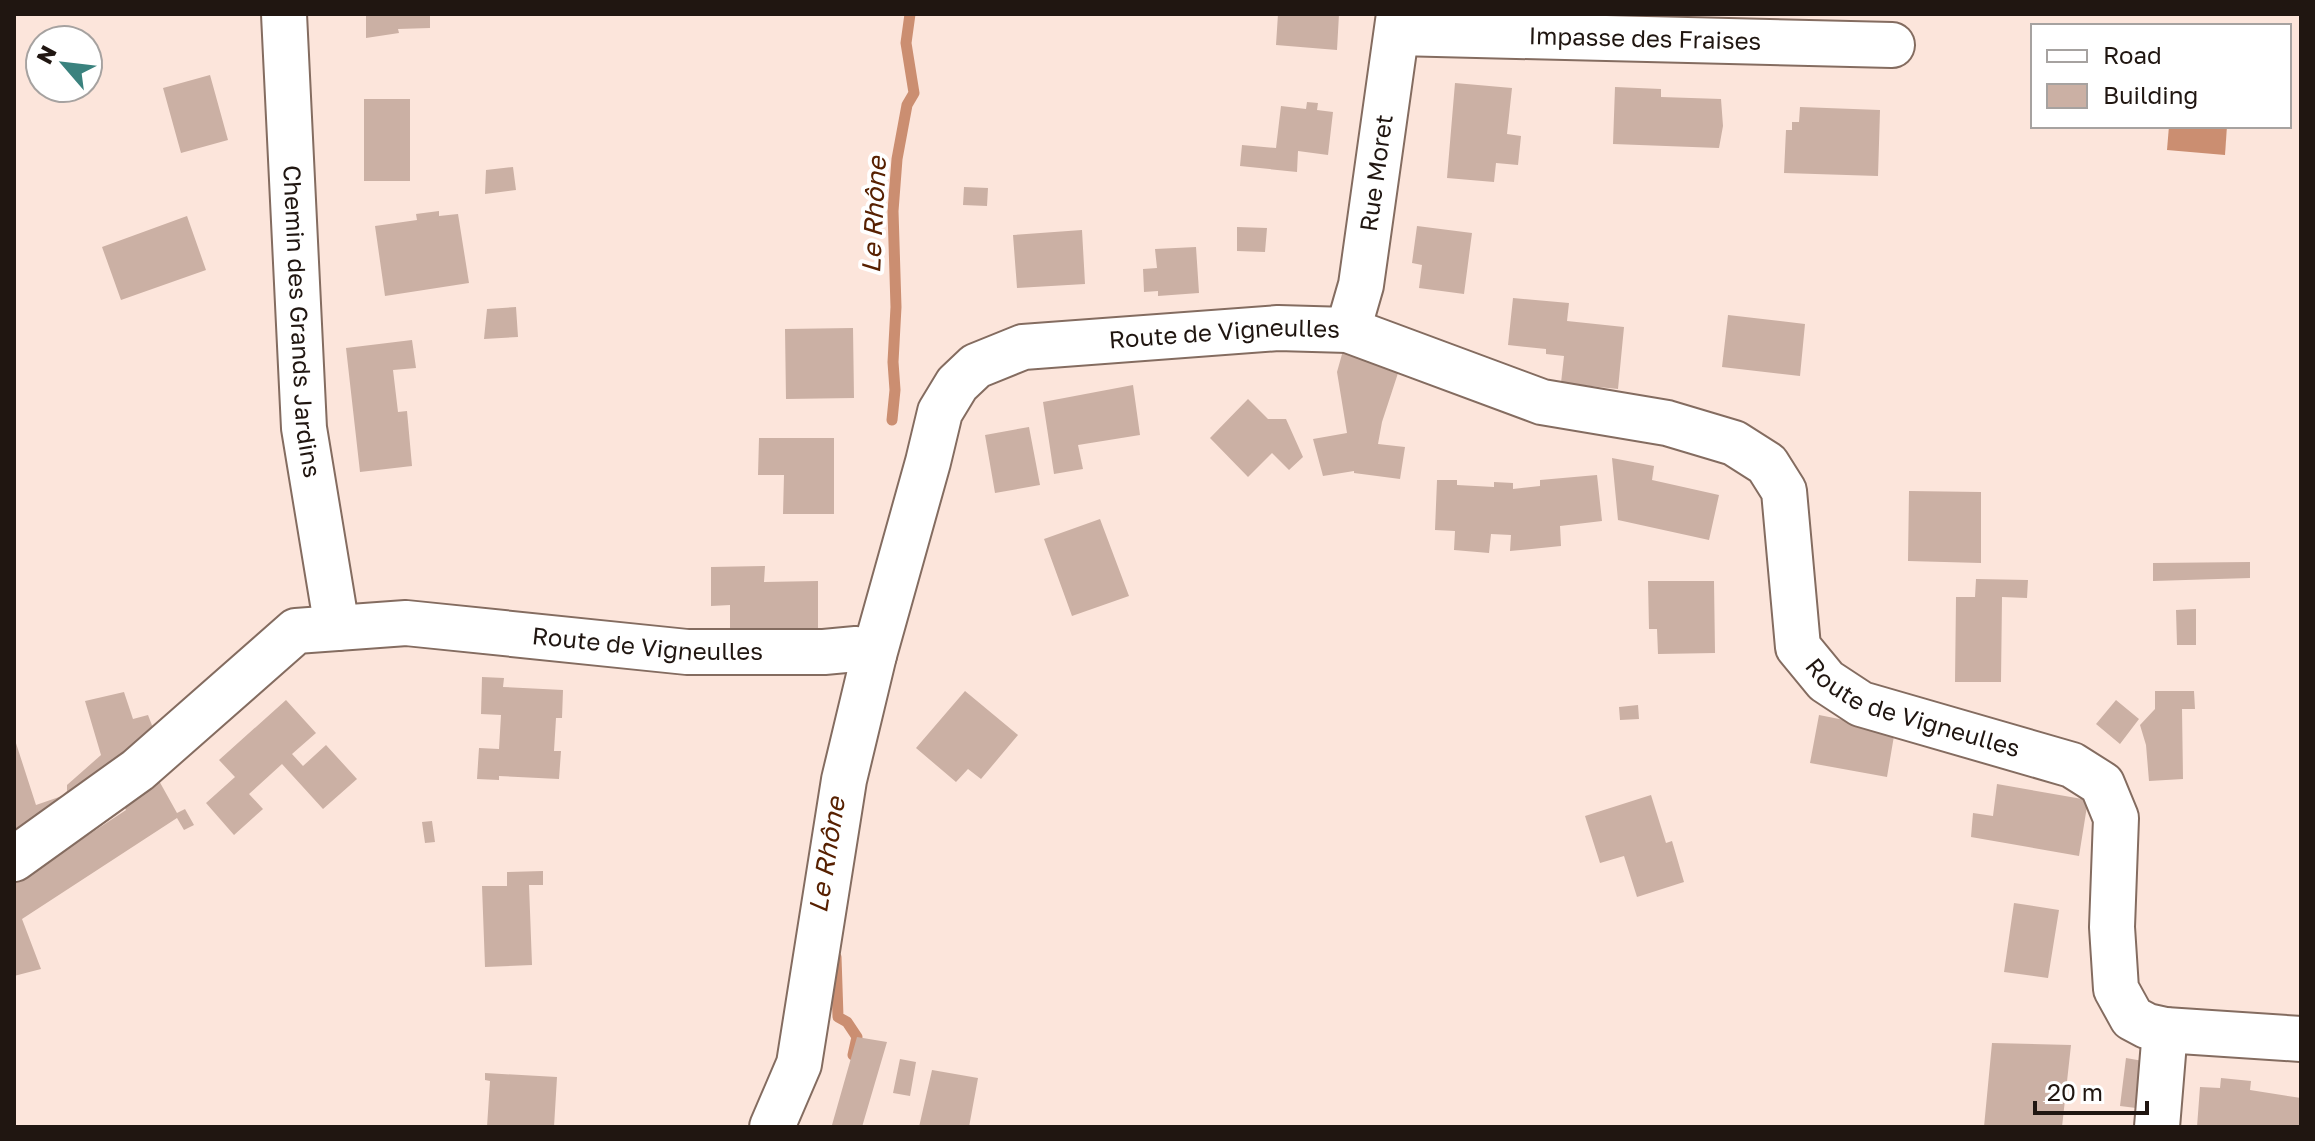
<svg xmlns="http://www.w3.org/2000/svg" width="2315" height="1141" viewBox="0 0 2315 1141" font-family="'Golos Text',sans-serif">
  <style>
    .water { fill: #cb8e71 }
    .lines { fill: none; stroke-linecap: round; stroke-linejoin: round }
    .stream { stroke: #cb8e71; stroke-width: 11 }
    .building { fill: #cbb0a4 }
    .minor-casing { stroke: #846c60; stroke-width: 48 }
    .minor { stroke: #fff; stroke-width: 44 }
    .labels { text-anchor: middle; stroke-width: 8; stroke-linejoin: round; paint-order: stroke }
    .street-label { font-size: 24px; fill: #201611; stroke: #fff }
    .water-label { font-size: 26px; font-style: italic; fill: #572000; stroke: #fff }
  </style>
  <rect width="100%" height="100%" fill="#fce5db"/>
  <!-- water -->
  <path class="water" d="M 2169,126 L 2227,126 L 2225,155 L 2167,150 Z"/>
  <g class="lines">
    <!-- stream -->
    <path class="stream" d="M 892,420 L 895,390 L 893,362 L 896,307 L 893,211 L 897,159 L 907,105 L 914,93 L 906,43 L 910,14
      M 836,957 L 838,1017 L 847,1022 L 857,1037 L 853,1055"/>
  </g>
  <!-- building -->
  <path class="building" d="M 366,14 L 430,14 L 430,28 L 398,29 L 399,33 L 366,38 Z
    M 1278,14 L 1339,14 L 1337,50 L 1276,45 Z
    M 210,75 L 228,140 L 181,153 L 163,88 Z
    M 1455,83 L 1512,88 L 1507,134 L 1521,136 L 1518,165 L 1496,163 L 1494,182 L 1447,178 Z
    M 1615,87 L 1661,89 L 1661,97 L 1721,99 L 1723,126 L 1719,148 L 1613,144 Z
    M 364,99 L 410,99 L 410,181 L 364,181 Z
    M 1307,102 L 1318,103 L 1317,110 L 1333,112 L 1328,155 L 1298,151 L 1297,172 L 1240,166 L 1242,145 L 1276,148 L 1281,106 L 1306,109 Z
    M 1800,107 L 1880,110 L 1878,176 L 1784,173 L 1786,130 L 1792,130 L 1792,122 L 1799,122 Z
    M 513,167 L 516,190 L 485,194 L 486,170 Z
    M 964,187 L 988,188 L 987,206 L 963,205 Z
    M 439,211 L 439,216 L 458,214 L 469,283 L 385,296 L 375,226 L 417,220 L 416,214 Z
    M 187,216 L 206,270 L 121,300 L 102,247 Z
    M 1417,226 L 1472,233 L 1464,294 L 1419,288 L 1422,265 L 1412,263 Z
    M 1237,227 L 1267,228 L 1265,252 L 1237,251 Z
    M 1082,230 L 1085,284 L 1017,288 L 1013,235 Z
    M 1196,247 L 1199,293 L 1158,296 L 1158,291 L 1144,292 L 1143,269 L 1157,268 L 1155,249 Z
    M 1513,298 L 1569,303 L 1567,321 L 1624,327 L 1618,389 L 1561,383 L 1564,356 L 1546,354 L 1546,349 L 1508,345 Z
    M 516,307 L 518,337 L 484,339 L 487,309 Z
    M 1728,315 L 1805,324 L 1800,376 L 1722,367 Z
    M 853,328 L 854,398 L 786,399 L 785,329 Z
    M 412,340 L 416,368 L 393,370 L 398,412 L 407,411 L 412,466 L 360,472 L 346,348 Z
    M 1344,347 L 1400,367 L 1382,422 L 1378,444 L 1405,447 L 1400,479 L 1354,473 L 1354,471 L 1323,476 L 1313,439 L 1347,433 L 1337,372 Z
    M 1133,385 L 1140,435 L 1078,445 L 1083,469 L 1054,474 L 1043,402 Z
    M 1248,399 L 1268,419 L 1286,419 L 1303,457 L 1289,470 L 1272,453 L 1248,477 L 1210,438 Z
    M 1029,427 L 1040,485 L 995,493 L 985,435 Z
    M 759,438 L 834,438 L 834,514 L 783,514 L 784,475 L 758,475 Z
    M 1612,458 L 1654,466 L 1652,480 L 1719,495 L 1709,540 L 1618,520 Z
    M 1597,475 L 1602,521 L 1560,526 L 1561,546 L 1510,551 L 1511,535 L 1491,534 L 1489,553 L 1454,550 L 1455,531 L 1435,530 L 1437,480 L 1457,480 L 1457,485 L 1494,487 L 1494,482 L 1513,483 L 1513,489 L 1540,486 L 1540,480 Z
    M 1909,491 L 1981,492 L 1981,563 L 1908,561 Z
    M 1100,519 L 1129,596 L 1072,616 L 1044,539 Z
    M 2250,562 L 2250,578 L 2153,581 L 2153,563 Z
    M 765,566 L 764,582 L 818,581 L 818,634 L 730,634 L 730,605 L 711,606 L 711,567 Z
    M 1976,579 L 2028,580 L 2027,598 L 2002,597 L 2001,682 L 1955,682 L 1956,597 L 1975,597 Z
    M 1648,581 L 1714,581 L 1715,653 L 1658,654 L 1657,629 L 1649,629 Z
    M 2196,609 L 2196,645 L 2177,645 L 2176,610 Z
    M 482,677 L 504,678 L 503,687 L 563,690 L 562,718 L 556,718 L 554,751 L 561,751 L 559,779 L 499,776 L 499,780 L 477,779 L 479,748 L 499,749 L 501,715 L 481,714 Z
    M 965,691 L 1018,735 L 981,779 L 968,769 L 956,782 L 916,748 Z
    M 2155,691 L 2194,691 L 2195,709 L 2182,709 L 2183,779 L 2149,781 L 2146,745 L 2140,725 L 2155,709 Z
    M 124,692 L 133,719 L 148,715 L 155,733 L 19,839 L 14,821 L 14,737 L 36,805 L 62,796 L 67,791 L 67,785 L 101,755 L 85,701 Z
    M 286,700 L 316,733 L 292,754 L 303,766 L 326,745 L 357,779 L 323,809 L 282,764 L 249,794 L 263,809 L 234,835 L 206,803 L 235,777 L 219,760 Z
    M 2116,700 L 2139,719 L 2120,744 L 2096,724 Z
    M 1638,705 L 1639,719 L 1620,720 L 1619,707 Z
    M 1819,715 L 1895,730 L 1887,777 L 1810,763 Z
    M 153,770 L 177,813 L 185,809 L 194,825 L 184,830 L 177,818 L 22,919 L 41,969 L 14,976 L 14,876 L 29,874 L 126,810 L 120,799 Z
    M 1997,784 L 2088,800 L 2079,856 L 1971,837 L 1973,813 L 1993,816 Z
    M 1651,795 L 1666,843 L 1672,841 L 1684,882 L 1637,897 L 1624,856 L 1600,863 L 1585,816 Z
    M 432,821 L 435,842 L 425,843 L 422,822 Z
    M 543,871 L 543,885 L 529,885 L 532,965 L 485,967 L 482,886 L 507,886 L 507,872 Z
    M 2014,903 L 2059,910 L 2048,978 L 2004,972 Z
    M 857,1037 L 887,1042 L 862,1127 L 837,1127 L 832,1125 Z
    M 1992,1043 L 2071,1045 L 2062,1127 L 1984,1127 Z
    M 2126,1058 L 2143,1061 L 2136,1108 L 2120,1106 Z
    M 900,1059 L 916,1062 L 910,1096 L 893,1093 Z
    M 932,1070 L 978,1078 L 969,1127 L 919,1127 Z
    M 485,1073 L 557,1077 L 554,1127 L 487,1127 L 490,1081 L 485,1080 Z
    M 2221,1078 L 2251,1081 L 2250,1090 L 2301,1098 L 2301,1127 L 2197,1127 L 2200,1087 L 2220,1088 Z"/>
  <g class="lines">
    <defs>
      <g id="minor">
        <path id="s1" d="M 284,14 L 304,428 L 337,628"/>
        <path id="s2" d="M 1397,33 L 1892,45"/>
        <path id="s3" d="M 1348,330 L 1361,285 L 1399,14"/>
        <path id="s4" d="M 14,859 L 138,770 L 296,631 L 406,623 L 687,652 L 824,652 L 856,649 L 874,655"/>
        <path id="s5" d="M 772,1127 L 799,1064 L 844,780 L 874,655 L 928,462 L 940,412 L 957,384 L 976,366 L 1023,347 L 1278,328 L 1348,330 L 1542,402 L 1667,423 L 1734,443 L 1767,464 L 1784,491 L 1798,647 L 1826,681 L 1861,704 L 2072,765 L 2102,784 L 2116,818 L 2112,927 L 2116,989 L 2132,1018 L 2147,1026 L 2165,1030 L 2301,1039"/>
        <path d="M 2157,1127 L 2165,1030"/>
      </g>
    </defs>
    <!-- minor casing -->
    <use href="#minor" class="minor-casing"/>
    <!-- minor -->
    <use href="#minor" class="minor"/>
  </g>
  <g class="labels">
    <!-- street labels -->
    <g class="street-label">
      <text dy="8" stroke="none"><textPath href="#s2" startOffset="248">Impasse des Fraises</textPath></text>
      <text dy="8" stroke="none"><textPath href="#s3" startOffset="160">Rue Moret</textPath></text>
      <text dy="8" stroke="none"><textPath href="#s1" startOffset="308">Chemin des Grands Jardins</textPath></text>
      <text dy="8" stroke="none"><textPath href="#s5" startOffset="1048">Route de Vigneulles</textPath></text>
      <text dy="8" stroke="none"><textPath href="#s4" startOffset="716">Route de Vigneulles</textPath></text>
      <text dy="8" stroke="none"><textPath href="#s5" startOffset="1938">Route de Vigneulles</textPath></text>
    </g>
    <!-- water labels -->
    <g class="water-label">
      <text transform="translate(874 215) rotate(-87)" y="9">Le Rhône</text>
      <text transform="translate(827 855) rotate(-81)" y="9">Le Rhône</text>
    </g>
  </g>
  <!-- border -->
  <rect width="2315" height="1141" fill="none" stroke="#201611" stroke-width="32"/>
  <!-- legend -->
  <rect x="2031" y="24" width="260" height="104" fill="#ffffff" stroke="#a6a2a0" stroke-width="2"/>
  <rect x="2047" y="50" width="40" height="12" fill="#ffffff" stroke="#a6a2a0" stroke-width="2"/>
  <text x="2103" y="64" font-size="24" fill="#201611">Road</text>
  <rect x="2047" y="84" width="40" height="24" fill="#cbb0a4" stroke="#a6a2a0" stroke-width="2"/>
  <text x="2103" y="104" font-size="24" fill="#201611">Building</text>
  <!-- north arrow -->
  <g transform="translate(64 64) rotate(298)"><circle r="38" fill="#ffffff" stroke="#a6a2a0" stroke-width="2"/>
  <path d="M0-6L14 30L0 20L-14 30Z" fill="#3a827e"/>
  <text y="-12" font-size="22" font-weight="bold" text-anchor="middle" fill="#201611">N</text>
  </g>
  <!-- scale -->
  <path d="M2035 1101v12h112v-12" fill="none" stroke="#201611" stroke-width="4"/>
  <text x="2047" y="1101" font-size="24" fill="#201611" stroke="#ffffff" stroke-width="6" paint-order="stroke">20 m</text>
</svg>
